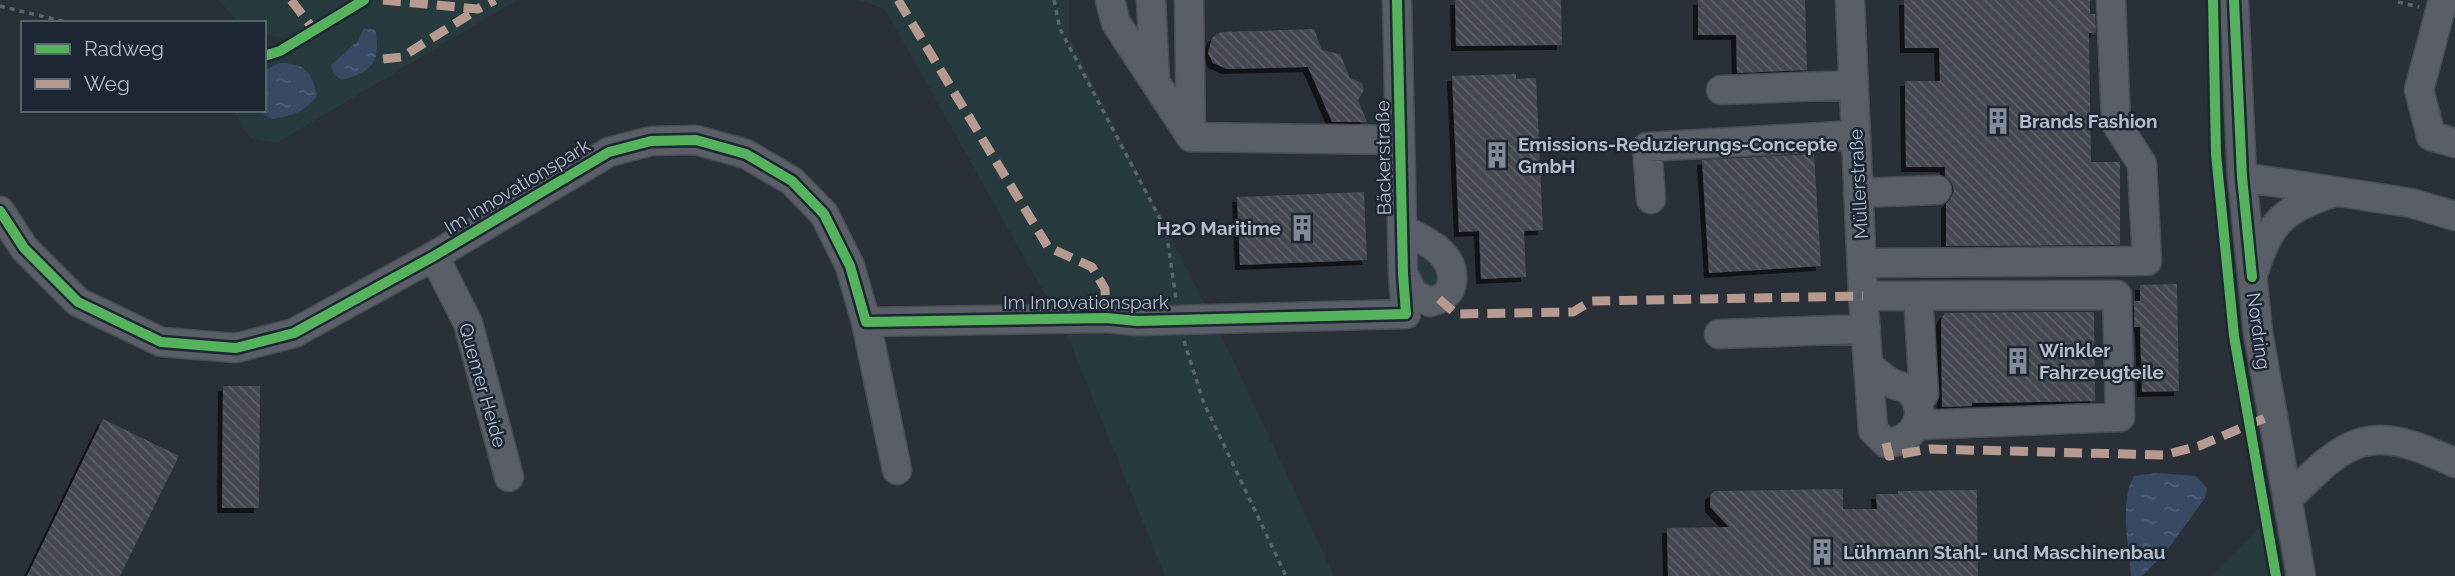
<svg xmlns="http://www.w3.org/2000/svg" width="2455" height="576" viewBox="0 0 2455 576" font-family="Raleway,sans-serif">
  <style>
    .green { fill: #273a3e }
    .water { fill: url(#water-ripples) }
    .building { fill: url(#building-back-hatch); filter: url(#shadow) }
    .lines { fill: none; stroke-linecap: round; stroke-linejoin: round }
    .minor-casing { stroke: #484c53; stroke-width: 31 }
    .path { stroke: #5d636a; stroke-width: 3.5; stroke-dasharray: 5 5; stroke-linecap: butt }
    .minor { stroke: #5a5e66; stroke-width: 28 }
    .quiet { stroke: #b69a8f; stroke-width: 9; stroke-dasharray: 18 9; stroke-linecap: butt }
    .cycleway-casing { stroke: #1d2633; stroke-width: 15 }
    .cycleway { stroke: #56b35d; stroke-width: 10 }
    .labels { text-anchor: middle; stroke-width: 5; stroke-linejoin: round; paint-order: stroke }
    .poi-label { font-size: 19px; font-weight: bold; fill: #b4bcc9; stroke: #1d2633; text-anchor: start }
    .street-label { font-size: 19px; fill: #b4bcc9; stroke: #1d2633 }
  </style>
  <defs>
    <pattern id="water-ripples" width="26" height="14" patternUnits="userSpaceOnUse" patternTransform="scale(1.75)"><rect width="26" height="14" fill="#384963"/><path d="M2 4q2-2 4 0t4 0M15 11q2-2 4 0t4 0" fill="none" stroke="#526178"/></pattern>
    <pattern id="building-back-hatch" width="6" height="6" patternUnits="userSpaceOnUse" patternTransform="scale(1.75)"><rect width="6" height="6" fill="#444950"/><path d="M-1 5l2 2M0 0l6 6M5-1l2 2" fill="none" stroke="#5d6168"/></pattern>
    <filter id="shadow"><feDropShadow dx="-5" dy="5" stdDeviation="0" flood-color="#0009"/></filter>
  </defs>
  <rect width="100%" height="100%" fill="#2a3038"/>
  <!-- green -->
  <path class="green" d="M 219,0 L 517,0 L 277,143 L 250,138 L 233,110 L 258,110 L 271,119 L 279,63 L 264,71 L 264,65 L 289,50 L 282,38 L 264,34 L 264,23 L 237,23 Z
    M 859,0 L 1069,0 L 1069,36 L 1236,366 L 1334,576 L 1165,576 L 1065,330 L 885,9 Z
    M 1420,254 L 1425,254 L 1440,267 L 1440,283 L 1432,288 L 1416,282 L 1416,258 Z
    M 2271,516 L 2280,576 L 2210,576 Z"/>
  <!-- water -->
  <path class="water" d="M 364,28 L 375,30 C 382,60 372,73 341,80 L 333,73 L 331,65 L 358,41 Z
    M 279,63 C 304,63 312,71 317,96 C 303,113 292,116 271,119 L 258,110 L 264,110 L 264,71 Z
    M 2157,473 L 2196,476 L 2207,488 L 2205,498 L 2165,553 L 2142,576 L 2131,576 C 2129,549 2119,500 2134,476 Z"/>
  <!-- building -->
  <path class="building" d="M 1455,0 L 1561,0 L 1562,45 L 1456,46 Z
    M 1698,0 L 1805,0 L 1807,70 L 1737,73 L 1736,35 L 1698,35 Z
    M 1904,0 L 2090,0 L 2090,14 L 2095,14 L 2096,33 L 2089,33 L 2091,162 L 2120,162 L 2120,245 L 1946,246 L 1946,204 L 1951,198 L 1954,190 L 1951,182 L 1945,176 L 1945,167 L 1906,167 L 1905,81 L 1940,81 L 1939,48 L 1905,48 Z
    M 1314,29 L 1322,50 L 1340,54 L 1350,78 L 1362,83 L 1364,90 L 1358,100 L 1367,122 L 1332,122 L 1308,67 L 1227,69 L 1213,63 L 1208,53 L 1212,38 L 1221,32 Z
    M 1516,74 L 1516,79 L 1536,78 L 1543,230 L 1524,231 L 1526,277 L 1481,279 L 1479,231 L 1459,232 L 1452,76 Z
    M 1814,154 L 1821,266 L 1709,273 L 1702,160 Z
    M 1364,192 L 1367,260 L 1240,265 L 1237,197 Z
    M 2177,284 L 2179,391 L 2142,392 L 2140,327 L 2134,327 L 2134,301 L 2140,301 L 2140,285 Z
    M 2034,312 L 2094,312 L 2095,401 L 1972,403 L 1972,406 L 1942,407 L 1941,320 L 1945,313 Z
    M 223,386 L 260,386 L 259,508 L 222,508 Z
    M 103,419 L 179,456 L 120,576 L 27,576 Z
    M 1843,489 L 1843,509 L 1877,509 L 1876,494 L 1898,494 L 1898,491 L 1977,490 L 1978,576 L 1668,576 L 1667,528 L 1729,527 L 1710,507 L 1710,495 L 1715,491 Z"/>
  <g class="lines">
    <defs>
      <path id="minor" d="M 1110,0 L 1116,23 L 1191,137 L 1400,140
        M 1151,0 L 1155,80
        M 1189,0 L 1191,137
        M 1850,0 L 1863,296 L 1873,430 L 1886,443 C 1918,442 1930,407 1907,389 C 1903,386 1896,386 1892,383 C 1884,379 1877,372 1870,367
        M 2234,0 L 2242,177 L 2258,332 L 2301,576
        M 2443,0 L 2419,90 L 2431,136 L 2455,143
        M 1721,90 L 1853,85
        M 2242,177 L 2411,203 L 2455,216
        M 1858,193 L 1937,190
        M 1651,199 L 1647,147 L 1856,135
        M 0,211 L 24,248 L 78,302 L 161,342 L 236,348 L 294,333 L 434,256 L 609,152 L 651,141 L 696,140 L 746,154 L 792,181 L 824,214 L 850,266 L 866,322 L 1106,318 L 1138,321 L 1406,314 L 1403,274 L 1397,0
        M 1402,229 C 1423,239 1455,253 1452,281 C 1451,294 1442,299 1430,302 L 1414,294 L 1403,274
        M 434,256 L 468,323 L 509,477
        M 1862,263 L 2147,261 L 2142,164 L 2116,123 L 2111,0
        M 2254,271 C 2271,220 2284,209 2335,192
        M 1863,296 L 2117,295 L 2120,417 L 1917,425
        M 866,322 L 897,470
        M 1719,334 L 1866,329
        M 1917,403 L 1924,394 L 1918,296
        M 2288,499 C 2350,435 2371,423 2455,463"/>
    </defs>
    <!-- minor casing -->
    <use href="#minor" class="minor-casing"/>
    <!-- path -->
    <path class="path" d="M 1054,0 L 1060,29 L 1166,230 L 1176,299
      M 2398,2 L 2419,7
      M 0,6 L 70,23
      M 264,56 L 280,51 L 364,0
      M 1184,341 L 1203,401 L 1286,576"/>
    <!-- minor -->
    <use href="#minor" class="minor"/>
    <!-- quiet -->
    <path class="quiet" d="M 291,0 L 314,30
      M 383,0 L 478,9 L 495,0
      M 898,0 L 1048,247 L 1092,267 L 1105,289 L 1106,318
      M 383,59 L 402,57 L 478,9
      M 1439,299 L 1456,314 L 1573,312 L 1591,301 L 1863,296
      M 1886,443 L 1889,456 L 1930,449 L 2164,455 L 2199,446 L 2272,415"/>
    <defs>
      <path id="cycleway" d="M 2213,0 L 2216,154 L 2234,336 L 2276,576
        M 2234,0 L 2242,177 L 2252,277
        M 264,56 L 280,51 L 364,0
        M 0,211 L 24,248 L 78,302 L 161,342 L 236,348 L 294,333 L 434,256 L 609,152 L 651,141 L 696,140 L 746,154 L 792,181 L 824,214 L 850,266 L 866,322 L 1106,318 L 1138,321 L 1406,314 L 1403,274 L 1397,0"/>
    </defs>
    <!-- cycleway casing -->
    <use href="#cycleway" class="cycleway-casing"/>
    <!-- cycleway -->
    <use href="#cycleway" class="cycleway"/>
  </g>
  <!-- icons -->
  <defs>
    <symbol id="building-bare" viewBox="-9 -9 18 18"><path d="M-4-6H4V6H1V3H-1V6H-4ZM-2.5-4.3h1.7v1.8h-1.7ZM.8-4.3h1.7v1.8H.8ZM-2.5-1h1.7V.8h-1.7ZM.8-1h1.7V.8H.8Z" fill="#848b96" stroke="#1d2633" stroke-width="2.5" paint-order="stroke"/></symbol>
  </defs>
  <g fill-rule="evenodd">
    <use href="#building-bare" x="1979" y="102" width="38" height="38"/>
    <use href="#building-bare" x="1478" y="136" width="38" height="38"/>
    <use href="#building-bare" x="1283" y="209" width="38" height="38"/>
    <use href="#building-bare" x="1999" y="342" width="38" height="38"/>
    <use href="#building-bare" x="1803" y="533" width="38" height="38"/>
  </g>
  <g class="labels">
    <!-- poi labels -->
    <g class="poi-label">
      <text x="2019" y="128">Brands Fashion</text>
      <text x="1518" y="151">Emissions-Reduzierungs-Concepte<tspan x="1518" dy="22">GmbH</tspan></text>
      <text x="1281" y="235" text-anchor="end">H2O Maritime</text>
      <text x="2039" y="357">Winkler<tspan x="2039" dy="22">Fahrzeugteile</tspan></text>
      <text x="1843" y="559">Lühmann Stahl- und Maschinenbau</text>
    </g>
    <!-- street labels -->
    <g class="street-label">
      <text transform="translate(1383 158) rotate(-91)" y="7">Bäckerstraße</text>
      <text transform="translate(1858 184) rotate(-93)" y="7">Müllerstraße</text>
      <text transform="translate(517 186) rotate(-31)" y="7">Im Innovationspark</text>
      <text x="1086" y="309">Im Innovationspark</text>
      <text transform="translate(2259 331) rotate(82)" y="7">Nordring</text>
      <text transform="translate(483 385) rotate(74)" y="7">Quemer Heide</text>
    </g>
  </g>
  <!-- legend -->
  <rect x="21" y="21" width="245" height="91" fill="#1d2633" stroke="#59626f" stroke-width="2"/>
  <rect x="35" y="44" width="35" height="10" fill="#56b35d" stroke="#59626f" stroke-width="2"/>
  <text x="84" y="56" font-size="21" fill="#b4bcc9">Radweg</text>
  <rect x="35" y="79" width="35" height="10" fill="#b69a8f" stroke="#59626f" stroke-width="2"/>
  <text x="84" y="91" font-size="21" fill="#b4bcc9">Weg</text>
</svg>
